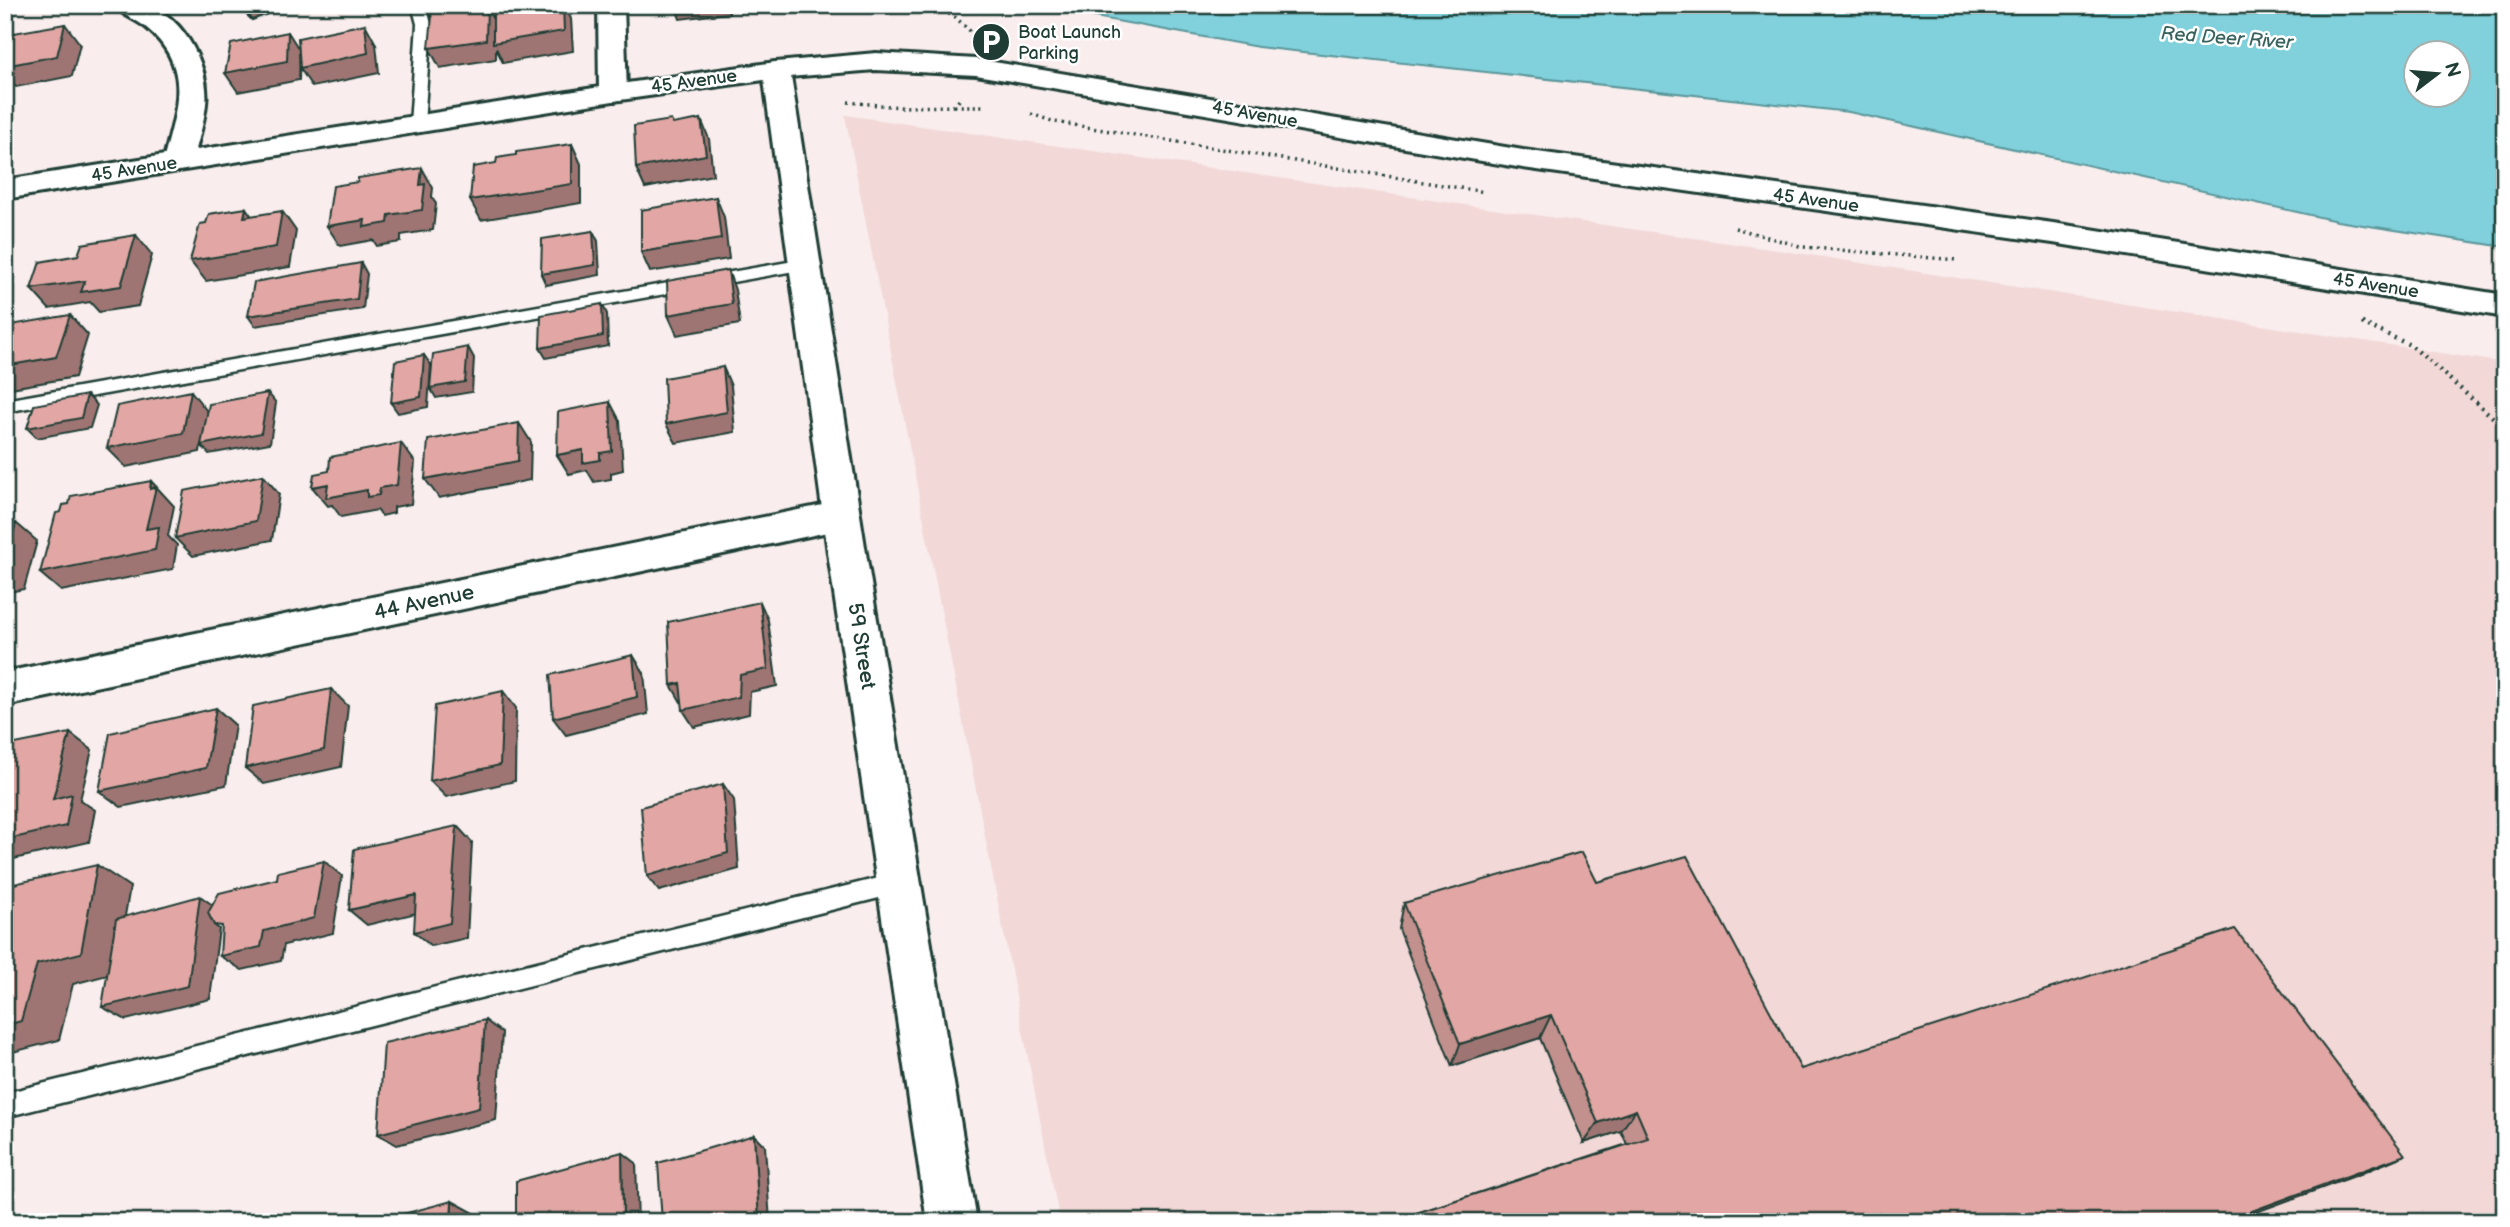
<svg xmlns="http://www.w3.org/2000/svg" width="2510" height="1227" viewBox="0 0 2510 1227" font-family="'Balsamiq Sans',sans-serif">
  <style>
    .built { fill: #f2d8d7 }
    .water { fill: #81d1dd; stroke: #5a9699; stroke-width: 2; fill-rule: evenodd }
    .lines { fill: none; stroke-linecap: round; stroke-linejoin: round }
    .service-casing { stroke: #1f3d34; stroke-width: 5 }
    .minor-casing { stroke: #1f3d34; stroke-width: 6 }
    .tertiary-casing { stroke: #1f3d34; stroke-width: 6 }
    .path-far1 { stroke: #1f3d34; stroke-width: 3.5; stroke-dasharray: 2 4.5; stroke-linecap: butt }
    .path { stroke: #1f3d34; stroke-width: 4.5; stroke-dasharray: 2 5; stroke-linecap: butt }
    .service { fill: #fff; fill-rule: evenodd }
    .minor { fill: #fff; fill-rule: evenodd }
    .tertiary { fill: #fff; fill-rule: evenodd }
    .wall { fill: #c2908d; stroke: #1f3d34; stroke-width: 2 }
    .shaded-wall { fill: #9e7573; stroke: #1f3d34; stroke-width: 2 }
    .building { fill: #e2a7a4; stroke: #1f3d34; stroke-width: 2 }
    .labels { text-anchor: middle; stroke-width: 5; stroke-linejoin: round; paint-order: stroke }
    .far-poi-label { font-size: 18px; fill: #1f3d34; stroke: #fff; text-anchor: start }
    .far-street-label { font-size: 18px; fill: #1f3d34; stroke: #fff }
    .far-water-label { font-size: 19px; font-style: italic; fill: #38625e; stroke: #fff }
    .street-label { font-size: 21px; fill: #1f3d34; stroke: #fff }
  </style>
  <rect width="100%" height="100%" fill="#f9eded"/>
  <filter id="ink" filterUnits="userSpaceOnUse"><feTurbulence type="fractalNoise" baseFrequency=".0143" numOctaves="2"/><feDisplacementMap in="SourceGraphic" scale="14" xChannelSelector="R" yChannelSelector="G"/><feConvolveMatrix kernelMatrix="1 2 1 2 8 2 1 2 1" color-interpolation-filters="sRGB"/></filter>
  <g filter="url(#ink)">
    <!-- built -->
    <path class="built" d="M 845,115 L 1790,252 L 2505,363 L 2505,1222 L 1060,1222 Z"/>
    <!-- water -->
    <path class="water" d="M 1030,5 L 2505,5 L 2505,247 L 2337,221 L 1849,112 L 1258,47 ZM 2416,52 L 2458,52 L 2458,94 L 2416,94 Z"/>
    <g class="lines">
      <defs>
        <path id="service" d="M 412,5 L 426,5 L 431,24 L 424,124 L 417,128 L 410,124 L 417,24 Z
          M 805,259 L 813,264 L 811,268 L 5,412 L 5,400 Z
          M 899,873 L 907,876 L 910,883 L 907,890 L 899,893 L 5,1117 L 5,1093 Z"/>
        <path id="minor" d="M 114,5 C 125,5 142,2 151,6 C 186,21 210,68 206,104 C 204,124 197,143 193,162 L 188,168 L 178,171 L 168,168 L 163,162 C 175,113 194,70 149,30 C 139,20 122,16 114,5 Z
          M 598,5 L 624,5 L 627,93 L 623,99 L 613,101 L 603,99 L 599,93 Z
          M 876,53 L 976,59 L 1523,150 L 2053,223 L 2505,295 L 2505,317 L 2053,243 L 1523,168 L 976,75 L 876,70 L 776,78 L 766,76 L 762,70 L 766,64 L 776,62 Z
          M 842,501 L 855,505 L 860,515 L 855,525 L 842,529 L 5,706 L 5,672 Z"/>
        <path id="tertiary" d="M 776,62 L 786,64 L 790,70 L 866,553 L 977,1222 L 927,1222 L 828,553 L 764,80 L 613,101 L 5,199 L 5,180 L 613,85 Z"/>
      </defs>
      <!-- service casing -->
      <use href="#service" class="service-casing"/>
      <!-- minor casing -->
      <use href="#minor" class="minor-casing"/>
      <!-- tertiary casing -->
      <use href="#tertiary" class="tertiary-casing"/>
      <!-- path-far1 -->
      <path class="path-far1" d="M 931,5 L 955,17 L 970,31
        M 959,100 L 955,106 L 985,106
        M 848,102 L 900,107 L 955,106
        M 1031,114 L 1055,122 L 1485,192
        M 1735,228 L 1803,247 L 1957,260
        M 2362,323 L 2365,324"/>
      <!-- path -->
      <path class="path" d="M 2362,323 L 2412,346 L 2505,428"/>
      <!-- service -->
      <use href="#service" class="service"/>
      <!-- minor -->
      <use href="#minor" class="minor"/>
      <!-- tertiary -->
      <use href="#tertiary" class="tertiary"/>
    </g>
    <!-- wall -->
    <path class="wall" d="M 236,5 L 289,5 L 252,20 Z
      M 1597,882 L 1801,1069 L 2360,1174 L 2250,1214 L 2255,1222 L 1399,1222 L 1401,1218 L 1627,1144 L 1621,1131 L 1584,1143 L 1540,1038 L 1452,1066 L 1399,929 L 1404,903 Z"/>
    <!-- shaded-wall -->
    <path class="shaded-wall" d="M 243,5 L 289,5 L 252,20 Z
      M 470,5 L 478,5 L 480,9 L 469,9 Z
      M 563,5 L 565,5 L 571,19 L 573,51 L 503,63 L 496,48 L 496,59 L 440,68 L 429,48 L 487,7 L 496,26 Z
      M 675,5 L 728,5 L 729,13 L 680,19 Z
      M 65,24 L 80,44 L 72,76 L 16,87 L 5,73 L 5,66 Z
      M 365,24 L 376,44 L 379,73 L 312,87 L 300,68 Z
      M 288,32 L 300,51 L 299,80 L 238,92 L 225,73 Z
      M 5,78 L 10,84 L 5,98 Z
      M 701,119 L 709,139 L 713,175 L 645,188 L 636,168 Z
      M 572,144 L 581,164 L 581,203 L 481,220 L 470,200 Z
      M 422,168 L 433,188 L 432,197 L 436,204 L 433,230 L 401,235 L 401,242 L 377,246 L 373,240 L 340,246 L 327,226 L 389,215 L 420,185 Z
      M 716,197 L 724,217 L 729,259 L 650,272 L 641,252 Z
      M 246,208 L 260,228 L 244,217 Z
      M 282,211 L 296,231 L 290,267 L 206,281 L 190,261 Z
      M 593,231 L 598,241 L 600,275 L 546,285 L 541,274 Z
      M 136,235 L 152,255 L 138,306 L 99,312 L 90,302 L 49,309 L 31,289 Z
      M 5,249 L 14,259 L 5,285 Z
      M 361,263 L 367,274 L 363,309 L 255,326 L 248,316 Z
      M 728,270 L 735,290 L 740,324 L 677,335 L 668,315 Z
      M 602,304 L 607,314 L 608,346 L 546,358 L 540,348 Z
      M 70,315 L 88,335 L 75,377 L 5,389 L 5,366 Z
      M 468,347 L 474,358 L 472,392 L 436,398 L 430,388 Z
      M 424,355 L 431,365 L 428,407 L 398,413 L 391,403 Z
      M 723,367 L 731,386 L 735,432 L 676,443 L 666,424 Z
      M 191,391 L 207,411 L 268,393 L 276,403 L 270,443 L 209,454 L 201,445 L 200,452 L 126,467 L 107,448 Z
      M 87,395 L 97,405 L 90,428 L 37,438 L 27,428 Z
      M 610,402 L 620,421 L 623,470 L 611,473 L 611,479 L 594,482 L 587,470 L 569,474 L 557,455 L 583,450 L 600,453 Z
      M 519,423 L 531,442 L 530,480 L 439,498 L 425,479 Z
      M 401,443 L 415,462 L 411,504 L 394,507 L 394,513 L 382,516 L 377,510 L 341,517 L 332,505 L 328,506 L 312,487 L 328,484 L 380,488 Z
      M 263,475 L 279,494 L 272,540 L 193,556 L 175,538 Z
      M 151,481 L 174,506 L 168,536 L 177,545 L 173,569 L 61,591 L 40,573 L 146,529 Z
      M 16,523 L 37,541 L 24,589 L 5,593 L 5,561 Z
      M 760,602 L 768,620 L 777,686 L 750,692 L 749,714 L 694,727 L 683,710 L 740,675 Z
      M 633,655 L 644,673 L 648,714 L 566,735 L 553,718 Z
      M 680,683 L 690,700 L 681,702 L 671,685 Z
      M 331,689 L 348,706 L 341,767 L 264,784 L 245,768 Z
      M 503,691 L 516,708 L 515,781 L 446,797 L 430,781 Z
      M 216,708 L 235,725 L 226,785 L 121,807 L 99,791 Z
      M 70,733 L 92,750 L 80,800 L 95,810 L 89,842 L 5,861 L 5,840 L 53,799 Z
      M 723,784 L 734,800 L 739,869 L 659,891 L 647,876 Z
      M 457,826 L 472,842 L 467,938 L 431,946 L 414,932 Z
      M 324,861 L 342,876 L 333,933 L 284,945 L 281,961 L 242,970 L 220,956 L 264,931 Z
      M 97,865 L 130,887 L 115,973 L 73,984 L 59,1040 L 5,1054 L 5,1026 L 37,964 Z
      M 416,895 L 433,909 L 367,925 L 349,910 Z
      M 200,896 L 221,911 L 214,925 L 219,929 L 210,999 L 126,1020 L 102,1007 Z
      M 1551,1015 L 1540,1038 L 1452,1066 L 1460,1044 Z
      M 485,1020 L 502,1033 L 496,1120 L 397,1145 L 378,1134 Z
      M 1636,1110 L 1621,1131 L 1584,1143 L 1598,1123 Z
      M 754,1135 L 765,1146 L 770,1222 L 759,1222 Z
      M 622,1152 L 636,1163 L 638,1222 L 623,1222 Z
      M 2405,1155 L 2360,1174 L 2229,1222 L 2249,1212 Z
      M 452,1201 L 478,1215 L 478,1222 L 451,1222 Z"/>
    <!-- building -->
    <path class="building" d="M 433,5 L 470,5 L 469,9 L 487,7 L 486,40 L 429,48 Z
      M 529,5 L 563,5 L 564,31 L 493,43 L 493,11 Z
      M 65,24 L 57,56 L 5,66 L 5,46 L 8,34 Z
      M 365,24 L 368,53 L 300,68 L 298,38 Z
      M 288,32 L 287,61 L 225,73 L 231,44 Z
      M 701,119 L 706,155 L 636,168 L 634,126 L 671,120 L 673,124 Z
      M 572,144 L 572,184 L 470,200 L 473,167 L 496,163 L 497,158 L 516,155 L 516,152 Z
      M 422,168 L 420,185 L 425,184 L 422,210 L 389,215 L 388,223 L 364,227 L 365,220 L 327,226 L 333,186 L 358,182 L 358,178 Z
      M 716,197 L 721,239 L 641,252 L 641,210 Z
      M 246,208 L 244,217 L 282,211 L 276,247 L 190,261 L 200,224 L 206,223 L 209,214 Z
      M 593,231 L 595,265 L 541,274 L 542,239 Z
      M 136,235 L 121,286 L 81,292 L 85,281 L 31,289 L 40,262 L 78,255 L 82,244 Z
      M 361,263 L 357,299 L 248,316 L 254,282 Z
      M 728,270 L 732,304 L 668,315 L 667,281 Z
      M 602,304 L 603,336 L 540,348 L 541,315 Z
      M 70,315 L 56,357 L 5,366 L 5,326 Z
      M 468,347 L 465,382 L 430,388 L 433,354 Z
      M 424,355 L 421,397 L 391,403 L 395,361 Z
      M 723,367 L 727,412 L 666,424 L 664,378 Z
      M 191,391 L 183,433 L 107,448 L 117,406 Z
      M 268,393 L 261,433 L 201,445 L 209,404 Z
      M 87,395 L 81,418 L 27,428 L 34,405 Z
      M 610,402 L 612,451 L 600,453 L 600,460 L 583,463 L 583,450 L 557,455 L 558,412 Z
      M 519,423 L 518,461 L 425,479 L 428,440 Z
      M 401,443 L 397,485 L 380,488 L 379,495 L 367,497 L 367,490 L 326,498 L 328,484 L 312,487 L 314,474 L 329,471 L 330,457 Z
      M 263,475 L 256,521 L 175,538 L 184,491 Z
      M 151,481 L 150,489 L 156,487 L 146,529 L 159,527 L 155,550 L 40,573 L 56,513 L 61,512 L 63,505 L 69,504 L 71,496 Z
      M 16,523 L 5,561 L 5,525 Z
      M 760,602 L 768,669 L 740,675 L 739,697 L 683,710 L 680,683 L 671,685 L 668,622 Z
      M 633,655 L 637,697 L 553,718 L 550,675 Z
      M 331,689 L 324,750 L 245,768 L 253,706 Z
      M 503,691 L 500,765 L 430,781 L 435,706 Z
      M 216,708 L 206,768 L 99,791 L 110,733 Z
      M 70,733 L 53,799 L 72,794 L 66,826 L 5,840 L 5,746 Z
      M 723,784 L 728,853 L 647,876 L 641,807 Z
      M 457,826 L 450,923 L 414,932 L 416,895 L 349,910 L 354,849 Z
      M 1582,852 L 1597,882 L 1687,856 L 1801,1069 L 2235,929 L 2405,1155 L 2249,1212 L 2255,1222 L 1402,1222 L 1401,1218 L 1648,1138 L 1636,1110 L 1598,1123 L 1551,1015 L 1460,1044 L 1404,903 Z
      M 324,861 L 314,918 L 264,931 L 261,947 L 220,956 L 222,926 L 214,925 L 208,913 L 219,893 L 277,879 L 278,872 Z
      M 97,865 L 81,953 L 37,964 L 21,1021 L 5,1026 L 5,886 Z
      M 200,896 L 188,986 L 102,1007 L 116,919 Z
      M 485,1020 L 479,1108 L 378,1134 L 384,1043 Z
      M 754,1135 L 759,1222 L 662,1222 L 658,1163 Z
      M 622,1152 L 623,1222 L 516,1222 L 516,1181 Z
      M 452,1201 L 451,1222 L 373,1222 Z"/>
  </g>
  <!-- icons -->
  <defs>
    <symbol id="parking-disc" viewBox="-11 -11 22 22"><circle r="9.5" fill="#1f3d34" stroke="#fff"/><path d="M-3.5-5.5H1a3.5 3.5 0 0 1 0 7H-1V5.5H-3.5ZM-1-3.4V-.6H.8a1.4 1.4 0 0 0 0-2.8Z" fill="#fff"/></symbol>
  </defs>
  <g fill-rule="evenodd">
    <use href="#parking-disc" x="969" y="20" width="44" height="44"/>
  </g>
  <g class="labels">
    <!-- far-poi labels -->
    <g class="far-poi-label">
      <text x="1018" y="38">Boat Launch<tspan x="1018" dy="21">Parking</tspan></text>
    </g>
    <!-- far-street labels -->
    <g class="far-street-label">
      <text transform="translate(694 81) rotate(-8)" y="6">45 Avenue</text>
      <text transform="translate(1255 114) rotate(10)" y="6">45 Avenue</text>
      <text transform="translate(134 169) rotate(-9)" y="6">45 Avenue</text>
      <text transform="translate(1816 200) rotate(8)" y="6">45 Avenue</text>
      <text transform="translate(2376 285) rotate(9)" y="6">45 Avenue</text>
    </g>
    <!-- far-water labels -->
    <g class="far-water-label">
      <text transform="translate(2227 37) rotate(4)" y="7">Red Deer River</text>
    </g>
    <!-- street labels -->
    <g class="street-label">
      <text transform="translate(424 602) rotate(-12)" y="7">44 Avenue</text>
      <text transform="translate(862 646) rotate(81)" y="7">59 Street</text>
    </g>
  </g>
  <!-- margin -->
  <rect width="2510" height="1227" fill="none" stroke="#fff" stroke-width="28"/>
  <rect x="14" y="14" width="2482" height="1199" fill="none" stroke="#1f3d34" stroke-width="2.5" filter="url(#ink)"/>
  <!-- north arrow -->
  <g transform="translate(2437 74) rotate(74)"><circle r="33" fill="#ffffff" stroke="#a5b1ae" stroke-width="2"/>
  <path d="M0-5L12 26L0 18L-12 26Z" fill="#1f3d34"/>
  <text y="-10" font-size="19" font-weight="bold" text-anchor="middle" fill="#1f3d34">N</text>
  </g>
</svg>
